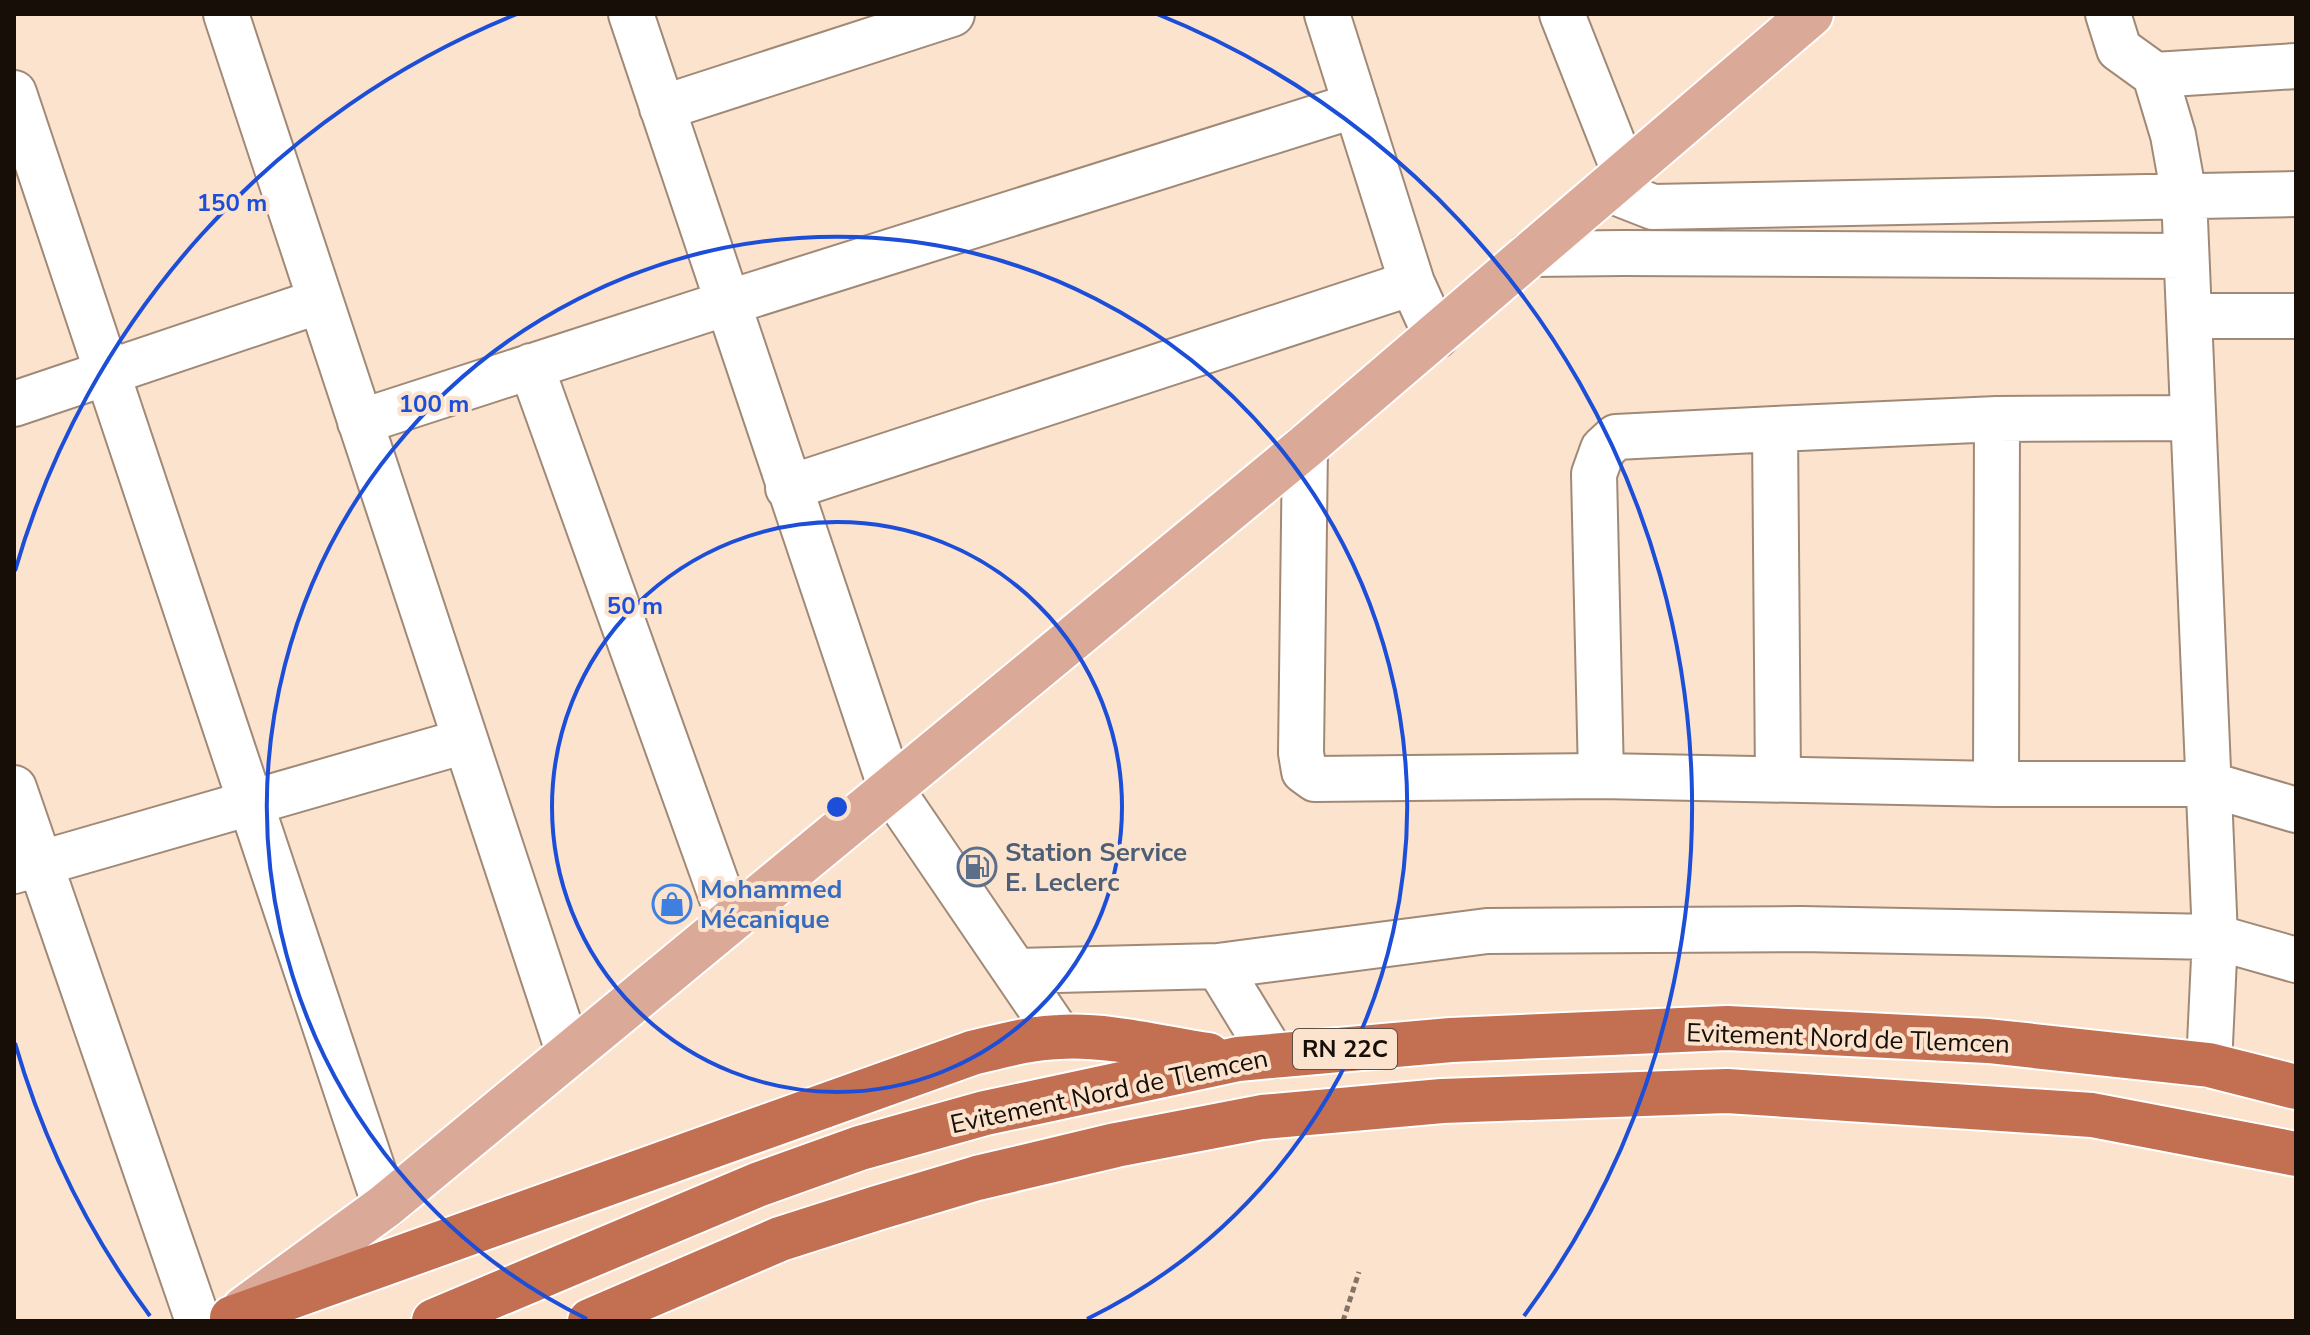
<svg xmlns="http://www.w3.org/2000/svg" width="2310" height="1335" viewBox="0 0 2310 1335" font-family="'Nunito Sans',sans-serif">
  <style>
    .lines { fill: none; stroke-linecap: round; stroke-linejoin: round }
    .minor-casing { stroke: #a08976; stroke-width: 48 }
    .major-casing { stroke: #fff; stroke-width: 48 }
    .highway-casing { stroke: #fff; stroke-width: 48 }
    .path { stroke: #847467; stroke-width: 5; stroke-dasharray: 6 4; stroke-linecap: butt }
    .minor { stroke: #fff; stroke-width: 44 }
    .major { stroke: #dba997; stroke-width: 44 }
    .highway { stroke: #c36f52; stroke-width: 44 }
    .ring { fill: none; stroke: #1d4ed8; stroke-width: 4 }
    .labels { text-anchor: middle; stroke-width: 8; stroke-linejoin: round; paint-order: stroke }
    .shield { fill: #fbe3ce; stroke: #5b4e43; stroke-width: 2 }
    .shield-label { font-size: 24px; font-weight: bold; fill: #160e07 }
    .service-label { font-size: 26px; font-weight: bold; fill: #4e5e75; stroke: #fbe3ce; text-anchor: start }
    .shop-label { font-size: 26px; font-weight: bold; fill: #366cbe; stroke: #fbe3ce; text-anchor: start }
    .street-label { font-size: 26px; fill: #160e07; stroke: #fbe3ce }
    .centre { fill: #1d4ed8; stroke: #fbe3ce; stroke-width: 4 }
    .ring-label { font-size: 24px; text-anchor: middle; font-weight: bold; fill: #1d4ed8; stroke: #fbe3ce; stroke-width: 8; stroke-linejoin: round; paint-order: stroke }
  </style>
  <rect width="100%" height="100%" fill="#fbe3ce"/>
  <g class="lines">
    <defs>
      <path id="minor" d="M 226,14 L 569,1054
        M 631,14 L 891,789 L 1060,1037
        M 1327,14 L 1412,283 L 1436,336
        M 1562,14 L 1625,174
        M 2108,14 L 2119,49 L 2155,75 L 2173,135 L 2184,196 L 2215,937 L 2209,1065
        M 2155,75 L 2296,66
        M 14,93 L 385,1206
        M 662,108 L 952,14
        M 1607,189 L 1653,207 L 2296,194
        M 1530,254 L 1623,253 L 2186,256
        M 2189,316 L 2296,316
        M 531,366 L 730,921
        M 14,404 L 320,301
        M 360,422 L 727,303 L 1356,105
        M 1775,429 L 1997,419 L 2193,418
        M 1305,447 L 1301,753 L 1304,771 L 1315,779 L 1601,776 L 1996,784 L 2208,784 L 2296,810
        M 788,488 L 1412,283
        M 1601,776 L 1594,474 L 1603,449 L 1616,437 L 1775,429 L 1778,779
        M 1996,784 L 1997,419
        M 14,788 L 198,1321
        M 14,871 L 465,741
        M 1218,966 L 1273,1056
        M 1016,971 L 1218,966 L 1487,931 L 1801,929 L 2215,937 L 2296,960"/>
      <path id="major" d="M 244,1309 L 385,1206 L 1305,447 L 1811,14"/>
      <path id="highway" d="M 232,1318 L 972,1053 C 1001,1046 1029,1038 1059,1037 C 1108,1034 1160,1048 1208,1055
        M 434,1321 L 757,1185 L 860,1148 L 985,1113 L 1238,1059 L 1451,1040 L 1727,1028 L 1988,1041 L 2209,1065 L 2296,1087
        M 590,1321 L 780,1239 L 877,1208 L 977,1178 L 1116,1145 L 1262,1117 L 1442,1101 L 1727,1091 L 2092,1115 L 2296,1154"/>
    </defs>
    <!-- minor casing -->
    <use href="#minor" class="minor-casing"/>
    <!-- major casing -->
    <use href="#major" class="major-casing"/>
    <!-- highway casing -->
    <use href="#highway" class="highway-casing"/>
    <!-- path -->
    <path class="path" d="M 1343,1321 L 1359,1272"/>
    <!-- minor -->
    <use href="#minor" class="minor"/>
    <!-- major -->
    <use href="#major" class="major"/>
    <!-- highway -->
    <use href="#highway" class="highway"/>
  </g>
  <!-- distance rings -->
  <g class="ring">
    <circle cx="837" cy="807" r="285"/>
    <path d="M587 1319A570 570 0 1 1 1087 1319"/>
    <path d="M150 1316A855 855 0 0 1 15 1043M15 571A855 855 0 0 1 517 14M1157 14A855 855 0 0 1 1524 1316"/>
  </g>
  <!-- icons -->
  <defs>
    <symbol id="fuel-ring" viewBox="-11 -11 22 22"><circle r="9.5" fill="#fbe3ce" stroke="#5c6f8a" stroke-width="1.5"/><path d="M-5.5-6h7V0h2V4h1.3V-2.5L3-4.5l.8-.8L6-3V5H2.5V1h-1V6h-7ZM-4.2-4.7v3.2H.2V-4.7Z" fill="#5c6f8a"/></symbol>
    <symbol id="shop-ring" viewBox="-11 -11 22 22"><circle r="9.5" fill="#fbe3ce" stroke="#3f7fe0" stroke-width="1.5"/><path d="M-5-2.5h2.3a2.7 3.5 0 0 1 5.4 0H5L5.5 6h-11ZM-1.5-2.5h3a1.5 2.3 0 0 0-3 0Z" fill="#3f7fe0"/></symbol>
  </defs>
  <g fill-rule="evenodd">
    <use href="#fuel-ring" x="955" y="845" width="44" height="44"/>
    <use href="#shop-ring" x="650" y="882" width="44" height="44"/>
  </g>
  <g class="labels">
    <!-- shield labels -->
    <rect class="shield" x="1293" y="1029" width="104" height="40" rx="6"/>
    <g class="shield-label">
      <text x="1345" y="1057">RN 22C</text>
    </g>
    <!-- service labels -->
    <g class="service-label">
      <text x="1005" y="861">Station Service<tspan x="1005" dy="30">E. Leclerc</tspan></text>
    </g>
    <!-- shop labels -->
    <g class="shop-label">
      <text x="700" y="898">Mohammed<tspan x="700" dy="30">Mécanique</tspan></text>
    </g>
    <!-- street labels -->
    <g class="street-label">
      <text transform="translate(1848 1038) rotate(2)" y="9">Evitement Nord de Tlemcen</text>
      <text transform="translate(1109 1091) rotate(-12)" y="9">Evitement Nord de Tlemcen</text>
    </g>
  </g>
  <circle cx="837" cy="807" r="12" class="centre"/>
  <g class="ring-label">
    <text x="232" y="211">150 m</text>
    <text x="434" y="412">100 m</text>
    <text x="635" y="614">50 m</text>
  </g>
  <!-- border -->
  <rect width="2310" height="1335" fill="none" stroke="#160e07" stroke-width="32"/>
</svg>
